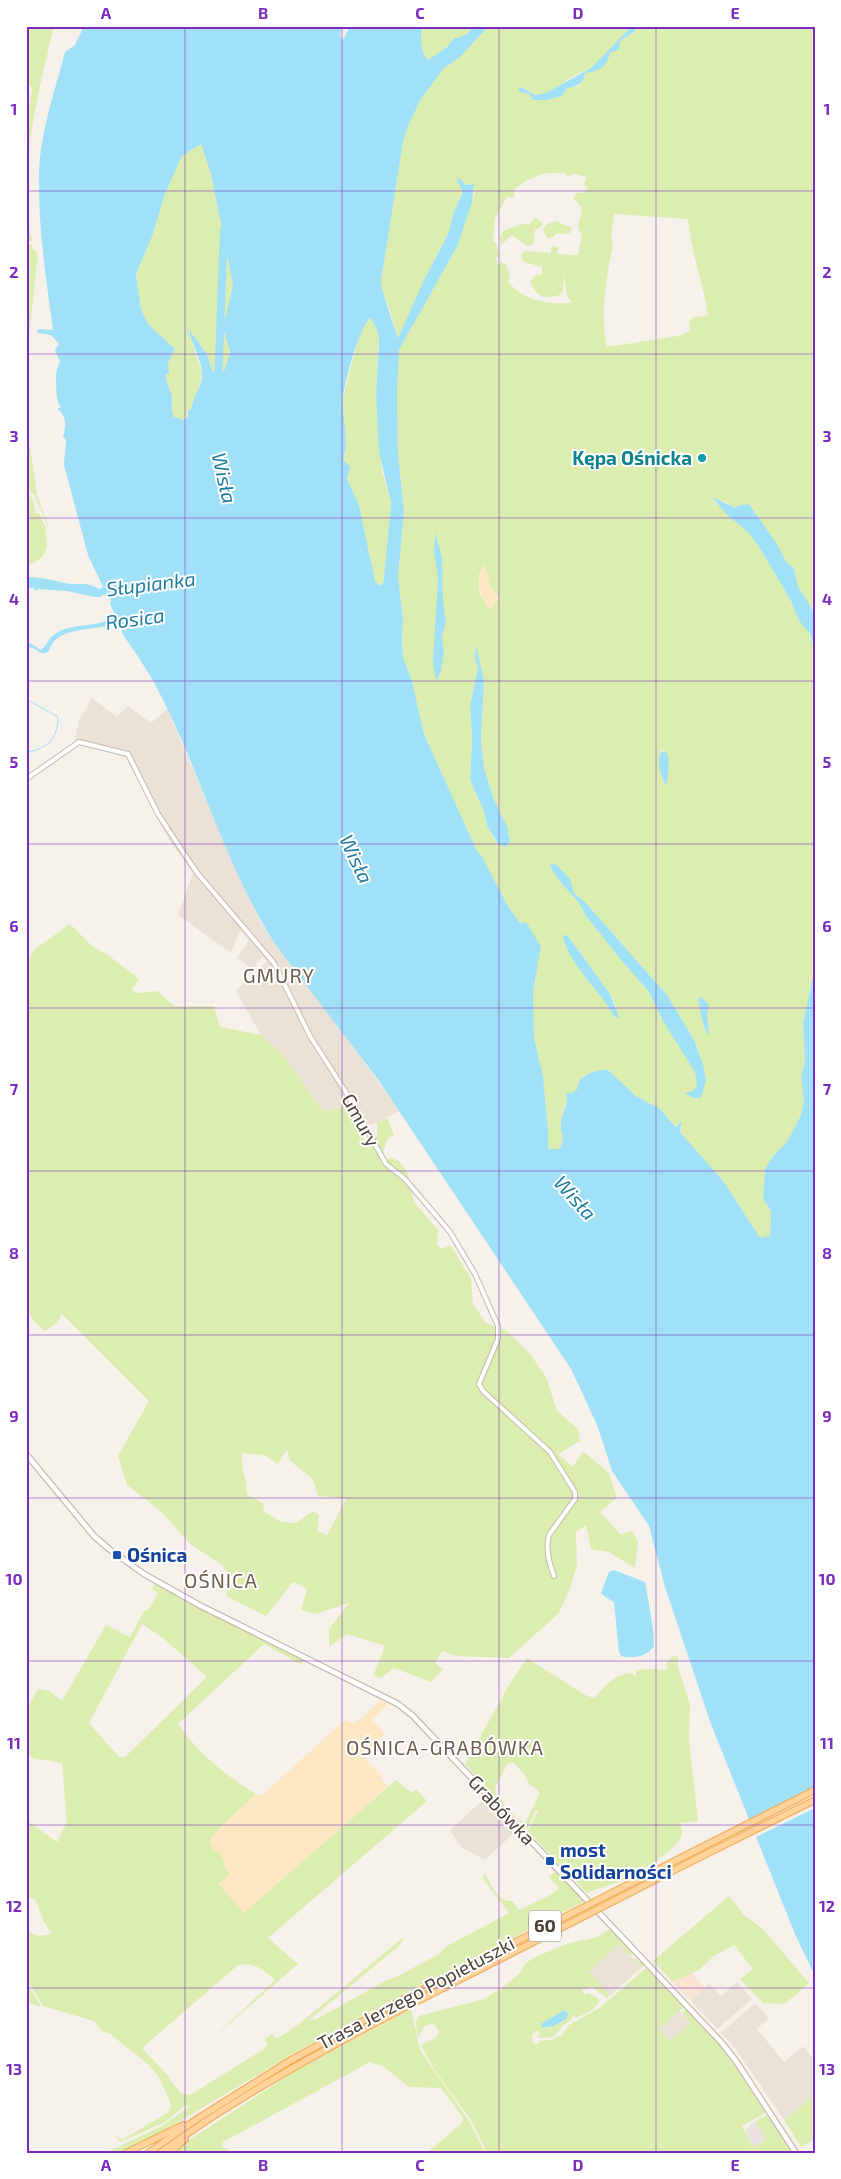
<svg xmlns="http://www.w3.org/2000/svg" width="841" height="2179" viewBox="0 0 841 2179" font-family="'Exo 2',sans-serif">
  <style>
    .residential { fill: #ebe2d7 }
    .commercial { fill: #f9e4d4 }
    .industrial { fill: #e9e2de }
    .green { fill: #dbeeaf; fill-rule: evenodd }
    .sand { fill: #fde8c3 }
    .water { fill: #a1e1f7; fill-rule: evenodd }
    .pier { fill: #f6f1ea }
    .lines { fill: none; stroke-linecap: round; stroke-linejoin: round }
    .stream { stroke: #a1e1f7; stroke-width: 1 }
    .river { stroke: #a1e1f7; stroke-width: 8 }
    .minor-casing { stroke: #c6baae; stroke-width: 6 }
    .tertiary-casing { stroke: #c6baae; stroke-width: 7 }
    .primary-casing { stroke: #efaf5f; stroke-width: 8 }
    .minor { stroke: #fff; stroke-width: 4 }
    .tertiary { stroke: #fff; stroke-width: 4.5 }
    .primary { stroke: #ffd39a; stroke-width: 5.5 }
    .primary-bridge-casing { stroke: #efaf5f; stroke-width: 8; stroke-linecap: butt }
    .primary-bridge { stroke: #ffd39a; stroke-width: 5.5 }
    .grid { fill: none; stroke: #7b2cbf; stroke-width: 1; stroke-opacity: 0.55 }
    .culture-dot { fill: #0f9aa8; stroke: #fff; stroke-width: 2 }
    .transit-dot { fill: #1a4fb4; stroke: #fff; stroke-width: 2 }
    .labels { text-anchor: middle; stroke-width: 4; stroke-linejoin: round; paint-order: stroke }
    .shield { fill: #fff; stroke: #817973; stroke-width: 1 }
    .shield-label { font-size: 18px; font-weight: bold; fill: #4b4037 }
    .culture-label { font-size: 19px; font-weight: bold; fill: #0d838f; stroke: #fff; text-anchor: end }
    .street-label { font-size: 19px; fill: #4b4037; stroke: #fff }
    .transit-label { font-size: 19px; font-weight: bold; fill: #164399; stroke: #fff; text-anchor: start }
    .water-label { font-size: 20px; font-style: italic; fill: #207c9f; stroke: #fff }
    .neighbourhood-label { font-size: 20px; letter-spacing: 1px; fill: #6f5c4d; stroke: #fff }
    .neatline { fill: none; stroke: #7b2cbf; stroke-width: 2 }
    .grid-label { font-size: 16px; text-anchor: middle; font-weight: bold; fill: #7b2cbf }
  </style>
  <rect width="100%" height="100%" fill="#f6f1ea"/>
  <!-- residential -->
  <path class="residential" d="M 92,698 L 117,717 L 128,706 L 151,723 L 167,709 L 236,870 L 260,921 L 275,944 L 331,1016 L 399,1111 L 377,1123 L 358,1128 L 346,1106 L 323,1111 L 283,1055 L 261,1035 L 236,991 L 267,961 L 263,957 L 252,969 L 237,958 L 249,940 L 240,931 L 231,953 L 178,915 L 193,873 L 169,840 L 126,758 L 75,741 L 79,720 Z
    M 484,1799 L 515,1832 L 485,1860 L 462,1848 L 450,1830 Z
    M 619,1944 L 641,1967 L 609,1995 L 588,1970 Z
    M 737,1982 L 752,1999 L 717,2029 L 691,2001 L 709,1983 L 721,1996 Z
    M 755,2003 L 769,2018 L 757,2029 L 784,2062 L 803,2046 L 815,2061 L 815,2094 L 784,2120 L 735,2048 L 721,2033 Z
    M 680,2011 L 692,2023 L 670,2041 L 659,2029 Z"/>
  <!-- commercial -->
  <path class="commercial" d="M 692,1973 L 705,1987 L 691,2001 L 673,1982 Z"/>
  <!-- industrial -->
  <path class="industrial" d="M 756,2121 L 766,2140 L 753,2147 L 745,2130 Z"/>
  <!-- green -->
  <path class="green" d="M 26,26 L 54,26 C 39,89 16,177 32,240 L 26,245 L 26,127 L 32,88 L 26,83 Z
    M 422,26 L 473,26 L 467,34 L 459,39 L 455,37 L 447,47 L 428,60 C 420,52 419,36 422,26 Z
    M 489,26 L 632,26 L 599,62 L 587,70 L 577,74 L 555,88 L 546,93 L 535,95 L 521,87 L 520,92 L 529,94 L 534,100 C 555,100 560,88 579,86 L 585,73 L 593,72 L 620,41 L 634,32 L 638,26 L 815,26 L 815,617 L 810,605 L 798,587 L 794,568 L 787,563 L 753,509 L 747,506 L 737,506 L 736,508 L 723,501 L 715,502 L 748,532 L 761,550 L 791,601 L 799,621 L 811,635 L 815,659 L 815,967 L 803,1023 L 805,1060 L 801,1077 L 804,1100 L 801,1115 L 787,1142 L 773,1156 L 765,1169 L 763,1199 L 771,1211 L 770,1237 L 761,1238 L 757,1233 L 724,1182 L 680,1132 L 682,1127 L 680,1123 L 676,1127 L 660,1109 L 636,1096 L 607,1069 L 592,1072 L 580,1079 L 577,1089 L 567,1097 C 566,1106 561,1114 561,1121 C 559,1134 567,1136 559,1149 L 548,1149 L 548,1129 L 543,1076 L 534,1038 L 533,992 L 536,978 L 525,923 L 521,924 L 509,908 L 481,856 L 477,851 L 424,734 L 412,681 L 403,657 L 402,640 L 403,618 L 398,577 L 404,512 L 398,453 L 397,395 L 399,350 L 458,245 L 475,191 L 458,178 L 457,180 L 463,192 L 453,213 L 449,232 L 438,252 L 398,338 L 389,307 L 381,289 L 381,282 L 403,142 L 408,126 L 421,99 L 435,80 L 444,68 L 459,57 ZM 549,173 L 565,173 L 568,177 L 573,174 L 587,177 L 584,184 L 588,190 L 582,193 L 576,193 L 573,199 C 593,212 570,220 582,235 L 578,255 L 557,254 L 559,247 L 552,246 L 550,253 L 524,251 L 521,257 L 524,262 L 542,267 L 542,274 L 536,275 L 530,282 C 538,298 543,299 560,295 L 563,290 L 564,275 L 567,296 L 572,303 C 547,304 526,302 508,282 L 510,278 L 506,264 L 500,262 L 498,266 L 496,258 L 500,256 L 496,243 L 493,241 L 495,218 L 507,197 L 514,198 L 515,189 C 525,180 536,175 549,173 ZM 614,214 L 688,219 C 691,253 703,282 708,315 C 695,319 687,312 690,331 L 683,334 L 684,335 L 607,347 C 600,312 606,279 613,245 L 611,236 ZM 483,566 C 488,576 488,585 495,594 L 489,609 L 479,593 L 479,575 ZM 476,646 L 484,681 L 481,739 L 484,768 L 494,800 L 507,827 L 510,839 L 508,846 L 495,841 L 487,826 L 484,811 L 470,780 L 472,738 L 470,705 L 478,668 L 475,658 ZM 662,749 L 667,753 L 666,785 C 660,776 656,758 662,749 ZM 551,865 L 569,879 L 574,893 L 586,903 L 667,995 L 694,1040 L 703,1064 L 680,1045 L 663,1021 L 649,992 L 621,960 L 586,916 L 577,900 L 552,870 ZM 568,936 L 610,994 L 616,1006 L 615,1017 L 610,1006 L 594,988 L 570,954 L 563,939 Z
    M 201,144 L 211,174 L 233,285 L 223,328 L 230,352 L 225,369 L 218,378 L 211,368 L 207,354 L 188,329 L 202,374 L 197,396 L 192,403 L 192,408 L 184,420 L 174,417 C 170,410 173,405 172,397 C 171,388 165,383 166,373 L 168,374 L 168,363 L 175,349 L 148,324 L 141,309 L 136,274 L 152,237 L 165,194 L 182,155 Z
    M 535,218 L 543,223 L 542,226 L 535,230 L 533,244 L 527,246 L 512,235 L 501,245 L 500,237 L 503,231 L 521,224 L 530,224 Z
    M 556,221 L 572,228 L 570,233 L 565,234 L 557,233 L 553,237 L 547,238 L 543,229 L 547,224 Z
    M 31,243 L 33,250 L 36,250 L 41,287 L 37,261 L 26,367 L 26,248 Z
    M 371,318 L 379,332 L 376,393 L 378,428 L 382,471 L 391,503 L 384,578 L 383,584 L 379,585 L 375,581 L 359,505 L 347,479 C 350,470 350,466 343,459 L 345,453 L 342,401 L 361,330 Z
    M 26,416 L 37,495 L 52,537 L 34,494 L 32,494 L 27,484 Z
    M 26,487 L 33,501 L 36,514 L 39,513 L 47,531 L 45,529 C 49,549 47,559 26,566 L 26,532 L 28,531 Z
    M 70,924 L 92,946 L 108,955 L 139,979 L 131,990 L 137,993 L 157,991 L 174,1006 L 214,1006 L 220,1027 L 261,1035 L 283,1055 L 323,1111 L 346,1106 L 368,1146 L 377,1136 L 377,1123 L 387,1118 L 394,1135 L 388,1138 L 380,1161 L 391,1158 L 399,1161 L 408,1173 L 414,1202 L 438,1230 L 437,1244 L 442,1249 L 450,1245 L 471,1278 L 473,1304 L 486,1323 L 507,1331 L 530,1354 L 546,1377 L 557,1411 L 578,1429 L 580,1441 L 558,1454 L 573,1467 L 583,1451 L 609,1473 L 617,1498 L 600,1512 L 621,1535 L 632,1531 L 638,1541 L 635,1568 L 609,1552 L 591,1549 L 586,1525 L 576,1532 L 577,1565 L 571,1586 L 559,1613 L 509,1658 L 457,1656 L 442,1651 L 435,1663 L 443,1669 L 431,1682 L 394,1668 L 381,1678 L 373,1676 L 385,1646 L 347,1634 L 329,1647 L 329,1629 L 349,1603 L 315,1614 L 301,1610 L 307,1589 L 293,1582 L 266,1616 L 226,1596 L 231,1577 L 222,1565 L 190,1544 L 163,1513 L 127,1485 L 118,1456 L 149,1401 L 62,1314 L 57,1323 L 45,1331 L 33,1320 L 26,1309 L 26,961 L 35,949 ZM 287,1449 L 290,1461 L 313,1479 L 318,1496 L 346,1499 L 327,1535 L 317,1531 L 319,1515 L 313,1511 L 296,1523 L 282,1522 L 263,1511 L 264,1504 L 247,1494 C 247,1479 240,1466 242,1453 L 264,1455 L 278,1464 Z
    M 155,1583 L 303,1659 L 302,1665 L 264,1644 L 178,1724 C 199,1754 225,1775 256,1794 L 217,1831 L 219,1851 L 224,1858 L 225,1868 L 231,1874 L 219,1884 L 244,1912 L 396,1780 L 412,1793 L 416,1789 L 427,1801 L 268,1938 L 298,1964 L 207,2043 L 275,1980 C 263,1969 254,1962 238,1965 L 142,2048 L 170,2078 L 173,2084 L 181,2093 L 190,2095 L 264,2049 L 268,2044 L 265,2039 L 272,2034 L 277,2039 L 299,2024 L 405,1936 L 400,1945 L 309,2020 L 317,2019 L 385,1981 L 400,1975 L 439,1954 L 447,1946 L 509,1913 L 483,1879 L 484,1873 C 491,1882 496,1902 512,1901 L 519,1910 L 552,1894 L 559,1888 L 549,1877 L 556,1871 L 585,1901 L 390,2001 L 289,2056 L 150,2139 L 120,2153 L 105,2153 L 162,2126 L 189,2107 L 186,2105 L 165,2122 L 120,2142 L 113,2133 L 122,2140 L 169,2112 L 171,2106 L 170,2101 L 158,2076 L 149,2065 L 110,2034 L 102,2031 L 94,2021 L 43,2006 L 26,1978 L 26,1931 L 39,1936 L 52,1934 L 44,1922 L 35,1899 L 26,1897 L 26,1820 L 57,1842 L 67,1822 L 62,1763 L 32,1758 L 26,1752 L 26,1710 L 38,1689 L 49,1691 L 62,1701 L 106,1625 L 130,1637 L 144,1611 L 148,1610 L 158,1593 L 152,1589 ZM 142,1624 L 163,1638 L 207,1677 L 125,1757 L 119,1757 L 89,1723 Z
    M 674,1655 L 678,1657 L 678,1667 L 690,1705 L 689,1740 L 698,1821 L 680,1823 C 681,1826 682,1831 682,1834 C 678,1850 641,1871 627,1878 C 614,1885 600,1887 587,1893 L 567,1872 L 567,1870 L 565,1871 L 528,1831 L 538,1811 L 536,1810 L 527,1829 L 504,1806 L 505,1804 L 517,1818 L 525,1823 L 540,1793 L 532,1785 L 530,1786 L 525,1775 L 514,1763 L 508,1763 L 495,1788 L 496,1794 L 504,1802 L 502,1804 L 465,1764 L 509,1685 L 527,1658 L 585,1695 L 594,1698 C 606,1686 614,1674 632,1673 L 635,1677 L 637,1670 L 654,1669 L 667,1670 L 667,1662 Z
    M 729,1896 L 744,1915 L 763,1929 L 809,1983 L 785,2004 L 763,2003 L 740,1979 L 753,1969 L 734,1945 L 714,1956 L 699,1970 L 673,1982 L 653,1961 Z
    M 610,1929 L 634,1953 L 630,1956 L 619,1944 L 589,1971 L 609,1995 L 641,1967 L 633,1959 L 634,1958 L 644,1965 L 642,1967 L 607,1998 L 592,1987 L 582,1990 L 584,1995 L 587,1993 L 598,1998 L 599,2002 L 591,2011 L 576,2018 L 573,2014 L 571,2020 L 563,2025 L 554,2037 L 539,2038 L 537,2036 L 540,2034 L 537,2030 L 532,2035 L 533,2043 L 536,2045 L 540,2041 L 551,2040 L 562,2035 L 569,2025 L 601,2007 L 646,1968 L 684,2007 L 659,2029 L 670,2041 L 691,2023 L 682,2013 L 686,2009 L 723,2047 L 764,2107 L 765,2113 L 742,2126 L 753,2147 L 766,2140 L 755,2121 L 767,2115 L 793,2153 L 487,2153 L 471,2120 L 434,2069 L 421,2045 C 429,2040 436,2041 439,2031 L 433,2023 L 425,2026 L 418,2037 L 416,2022 L 419,2016 L 484,1999 L 503,1987 L 520,1973 L 525,1964 L 533,1958 L 569,1943 L 595,1938 ZM 565,2010 L 563,2022 L 547,2028 L 541,2024 Z
    M 26,1982 L 39,2003 L 41,2007 L 26,2002 Z
    M 411,2009 L 420,2050 L 469,2121 L 485,2153 L 427,2153 L 462,2123 L 463,2118 L 441,2088 L 409,2087 L 384,2067 L 370,2062 L 223,2142 L 222,2146 L 232,2153 L 173,2153 L 192,2138 L 297,2070 Z
    M 815,2094 L 815,2138 L 801,2147 L 784,2120 Z"/>
  <!-- sand -->
  <path class="sand" d="M 484,565 L 489,579 L 489,586 L 497,594 L 499,600 L 495,602 L 492,610 C 479,599 475,581 484,565 Z
    M 380,1700 L 388,1704 L 372,1720 L 384,1733 L 377,1746 L 365,1758 L 383,1776 L 380,1779 L 388,1786 L 244,1913 L 219,1884 L 230,1874 C 224,1867 225,1859 219,1851 L 215,1851 L 209,1841 L 217,1831 L 256,1794 L 261,1796 L 345,1720 L 353,1723 L 362,1718 Z"/>
  <!-- water -->
  <path class="water" d="M 84,26 L 342,26 L 340,36 L 343,40 L 350,26 L 422,26 C 420,36 420,52 428,60 L 447,47 L 455,37 L 459,38 L 467,34 L 473,26 L 489,26 L 459,58 L 444,68 L 435,80 L 421,99 L 408,126 L 403,142 L 381,282 C 381,289 395,328 398,338 L 423,282 L 449,232 L 453,214 L 463,192 L 457,180 L 458,177 L 466,185 L 474,184 L 472,202 L 458,245 L 399,350 L 397,395 L 398,453 L 404,512 L 398,577 L 403,618 L 402,640 L 403,657 L 412,681 L 424,734 L 477,851 L 481,855 L 509,908 L 521,924 L 526,922 L 541,946 L 533,992 L 534,1038 L 543,1076 L 548,1129 L 548,1149 L 559,1149 C 567,1136 559,1133 561,1121 C 562,1110 570,1104 565,1093 L 572,1093 L 577,1089 L 580,1079 L 592,1072 L 607,1069 L 636,1096 L 660,1109 L 676,1127 L 682,1121 L 680,1132 L 724,1182 L 757,1233 L 761,1238 L 770,1236 L 771,1211 L 763,1199 L 765,1169 L 773,1156 L 787,1142 L 801,1115 L 804,1100 L 801,1077 L 805,1060 L 803,1023 L 815,967 L 815,1976 L 795,1934 L 711,1724 L 665,1587 L 649,1526 L 612,1471 L 598,1427 L 571,1369 L 379,1081 L 275,944 C 226,867 202,777 161,696 C 150,674 137,654 123,635 L 120,625 L 116,623 C 95,632 56,625 49,651 C 41,657 39,650 31,647 L 26,650 L 26,645 L 30,643 L 41,650 C 49,643 48,637 60,631 C 77,623 101,628 115,615 L 110,604 L 111,600 L 104,594 L 100,597 L 95,597 L 67,591 L 38,589 L 36,591 L 33,588 L 26,587 L 26,580 L 29,577 C 44,578 52,580 65,583 C 80,586 85,581 99,589 L 103,587 L 88,555 L 64,465 L 66,440 L 63,436 C 67,424 66,415 57,409 L 61,407 L 58,403 C 57,397 53,371 60,362 L 55,350 L 59,344 L 51,335 L 37,333 L 38,329 L 53,330 C 46,278 38,227 39,174 C 40,133 55,91 65,52 L 75,45 ZM 201,144 L 211,174 L 233,285 L 223,328 L 230,352 L 225,369 L 218,377 L 211,368 L 207,354 L 187,327 C 191,340 202,361 202,374 C 203,386 192,397 192,408 L 188,411 L 188,416 L 184,420 L 174,417 C 171,411 172,405 172,397 C 171,389 165,383 166,374 L 169,374 L 168,363 L 175,349 L 148,324 L 141,309 L 136,274 L 152,237 L 165,194 L 182,156 ZM 371,318 L 378,332 L 379,342 L 376,393 L 379,452 L 391,503 L 384,578 L 383,584 L 379,585 L 375,581 L 359,505 L 347,479 L 350,467 L 343,459 C 350,442 342,420 343,401 C 343,387 360,324 371,318 Z
    M 632,26 L 638,26 L 634,32 L 620,41 L 619,50 L 610,52 C 608,66 599,72 585,73 C 583,86 577,85 566,89 L 562,96 L 547,100 L 533,100 L 529,94 L 520,92 L 518,89 L 521,87 L 535,95 L 546,93 L 591,68 Z
    M 712,497 L 736,508 L 737,506 L 749,504 L 775,541 L 787,563 L 794,568 L 798,587 L 810,605 L 815,617 L 815,659 L 811,635 L 799,621 L 791,601 L 761,550 L 748,532 L 726,514 Z
    M 435,532 L 442,557 L 443,601 L 446,622 L 442,637 L 444,651 L 441,672 L 436,680 L 433,663 L 438,578 L 434,552 Z
    M 476,645 L 484,681 L 481,739 L 484,768 L 494,800 L 507,826 L 510,841 L 506,847 L 498,844 L 487,826 L 484,811 L 470,780 L 472,738 L 470,705 L 478,668 L 475,658 Z
    M 662,751 L 667,753 L 669,759 L 667,786 C 661,779 655,759 662,751 Z
    M 550,864 L 557,865 L 570,879 L 574,893 L 586,903 L 667,995 L 694,1040 L 703,1064 L 706,1081 L 701,1098 L 693,1098 L 685,1093 L 693,1091 L 697,1086 L 695,1072 L 663,1021 L 649,992 L 621,960 L 586,916 L 577,900 L 563,885 L 552,870 Z
    M 563,935 L 568,936 L 610,994 L 620,1019 L 614,1016 C 602,992 565,961 563,935 Z
    M 701,997 L 709,1005 L 707,1015 L 709,1035 L 707,1034 L 703,1024 L 698,998 Z
    M 614,1570 L 645,1582 L 653,1628 L 654,1646 C 647,1657 633,1659 621,1656 L 619,1652 L 614,1602 L 605,1597 L 601,1593 L 609,1572 Z
    M 564,2010 L 568,2014 L 566,2019 L 554,2026 L 542,2028 L 541,2024 L 544,2022 Z"/>
  <!-- pier -->
  <path class="pier" d="M 815,1787 L 815,1808 L 754,1838 L 747,1822 Z"/>
  <g class="lines">
    <!-- stream -->
    <path class="stream" d="M 26,699 L 58,717 C 58,737 49,748 28,752 L 26,753 L 26,766"/>
    <!-- river -->
    <path class="river" d="M 218,386 L 224,230"/>
    <defs>
      <path id="minor" d="M 26,779 L 79,742 L 128,754 L 158,814 L 181,849 L 198,874 L 274,963 L 310,1036 L 347,1094 L 386,1164 L 405,1179 L 450,1232 L 475,1274 L 498,1326 L 498,1339 L 479,1384 L 483,1391 L 550,1452 L 575,1492 L 575,1499 L 549,1535 C 545,1549 549,1563 554,1576"/>
      <path id="tertiary" d="M 26,1454 L 94,1536 L 109,1549 L 144,1574 L 201,1606 L 398,1704 L 413,1716 L 721,2042 L 736,2061 L 796,2153"/>
      <path id="primary" d="M 694,1851 L 815,1790
        M 698,1858 L 815,1800
        M 126,2153 L 183,2125
        M 148,2153 L 194,2121 L 291,2060 L 396,2003
        M 160,2153 C 235,2098 318,2053 400,2010
        M 170,2153 L 185,2139"/>
    </defs>
    <!-- minor casing -->
    <use href="#minor" class="minor-casing"/>
    <!-- tertiary casing -->
    <use href="#tertiary" class="tertiary-casing"/>
    <!-- primary casing -->
    <use href="#primary" class="primary-casing"/>
    <!-- minor -->
    <use href="#minor" class="minor"/>
    <!-- tertiary -->
    <use href="#tertiary" class="tertiary"/>
    <!-- primary -->
    <use href="#primary" class="primary"/>
    <defs>
      <path id="primary-bridge" d="M 396,2003 L 694,1851
        M 400,2010 L 698,1858"/>
    </defs>
    <!-- primary-bridge casing -->
    <use href="#primary-bridge" class="primary-bridge-casing"/>
    <!-- primary-bridge -->
    <use href="#primary-bridge" class="primary-bridge"/>
  </g>
  <!-- grid -->
  <path class="grid" d="M 185,26 L 185,2153M 342,26 L 342,2153M 499,26 L 499,2153M 656,26 L 656,2153M 26,191 L 815,191M 26,354 L 815,354M 26,518 L 815,518M 26,681 L 815,681M 26,844 L 815,844M 26,1008 L 815,1008M 26,1171 L 815,1171M 26,1335 L 815,1335M 26,1498 L 815,1498M 26,1661 L 815,1661M 26,1825 L 815,1825M 26,1988 L 815,1988"/>
  <!-- markers -->
  <circle class="culture-dot" cx="702" cy="458" r="5"/>
  <g class="transit-dot">
    <rect x="112" y="1550" width="10" height="10" rx="2.5"/>
    <rect x="545" y="1856" width="10" height="10" rx="2.5"/>
  </g>
  <g class="labels">
    <!-- shield labels -->
    <rect class="shield" x="529" y="1910.5" width="32" height="31" rx="4"/>
    <g class="shield-label">
      <text x="545" y="1932">60</text>
    </g>
    <!-- culture labels -->
    <g class="culture-label">
      <text x="692" y="465">Kępa Ośnicka</text>
    </g>
    <!-- street labels -->
    <g class="street-label">
      <text transform="translate(361 1120) rotate(61)" y="7">Gmury</text>
      <text transform="translate(502 1810) rotate(47)" y="7">Grabówka</text>
      <text transform="translate(416 1993) rotate(-28)" y="7">Trasa Jerzego Popiełuszki</text>
    </g>
    <!-- transit labels -->
    <g class="transit-label">
      <text x="127" y="1562">Ośnica</text>
      <text x="560" y="1857">most<tspan x="560" dy="22">Solidarności</tspan></text>
    </g>
    <!-- water labels -->
    <g class="water-label">
      <text transform="translate(224 478) rotate(77)" y="7">Wisła</text>
      <text transform="translate(151 584) rotate(-7)" y="7">Słupianka</text>
      <text transform="translate(135 619) rotate(-8)" y="7">Rosica</text>
      <text transform="translate(356 859) rotate(65)" y="7">Wisła</text>
      <text transform="translate(575 1198) rotate(48)" y="7">Wisła</text>
    </g>
    <!-- neighbourhood labels -->
    <g class="neighbourhood-label">
      <text x="279" y="983">GMURY</text>
      <text x="221" y="1588">OŚNICA</text>
      <text x="445" y="1755">OŚNICA-GRABÓWKA</text>
    </g>
  </g>
  <!-- border -->
  <rect width="841" height="2179" fill="none" stroke="#ffffff" stroke-width="55"/>
  <rect x="28" y="28" width="786" height="2124" class="neatline"/>
  <g class="grid-label">
    <text x="106" y="19">A</text>
    <text x="263" y="19">B</text>
    <text x="420" y="19">C</text>
    <text x="578" y="19">D</text>
    <text x="735" y="19">E</text>
    <text x="14" y="115">1</text>
    <text x="827" y="115">1</text>
    <text x="14" y="278">2</text>
    <text x="827" y="278">2</text>
    <text x="14" y="442">3</text>
    <text x="827" y="442">3</text>
    <text x="14" y="605">4</text>
    <text x="827" y="605">4</text>
    <text x="14" y="768">5</text>
    <text x="827" y="768">5</text>
    <text x="14" y="932">6</text>
    <text x="827" y="932">6</text>
    <text x="14" y="1095">7</text>
    <text x="827" y="1095">7</text>
    <text x="14" y="1259">8</text>
    <text x="827" y="1259">8</text>
    <text x="14" y="1422">9</text>
    <text x="827" y="1422">9</text>
    <text x="14" y="1585">10</text>
    <text x="827" y="1585">10</text>
    <text x="14" y="1749">11</text>
    <text x="827" y="1749">11</text>
    <text x="14" y="1912">12</text>
    <text x="827" y="1912">12</text>
    <text x="14" y="2075">13</text>
    <text x="827" y="2075">13</text>
    <text x="106" y="2171">A</text>
    <text x="263" y="2171">B</text>
    <text x="420" y="2171">C</text>
    <text x="578" y="2171">D</text>
    <text x="735" y="2171">E</text>
  </g>
</svg>
